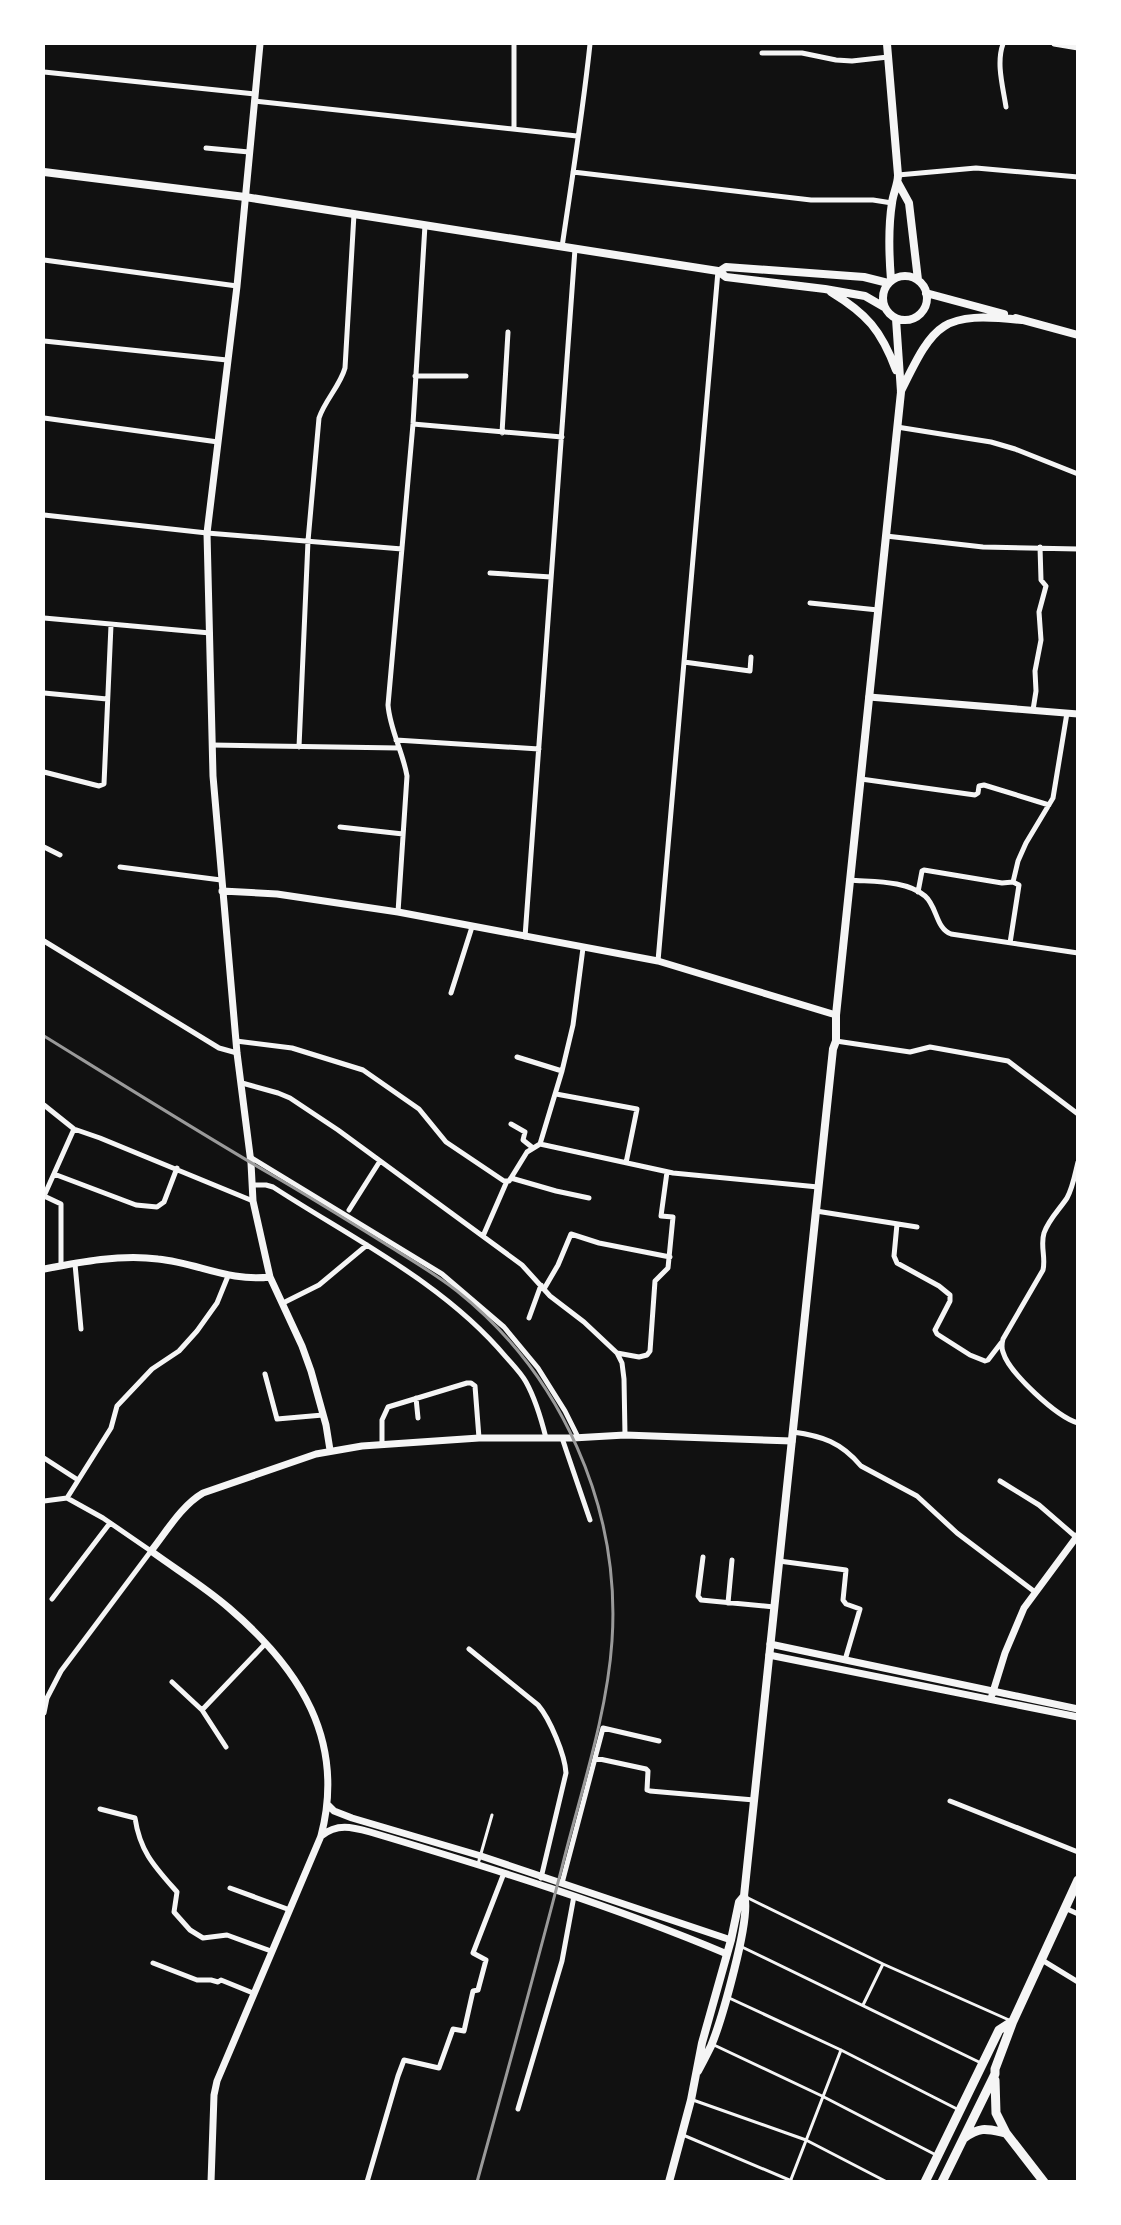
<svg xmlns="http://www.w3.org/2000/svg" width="1121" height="2225" viewBox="0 0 1121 2225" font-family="Overpass,sans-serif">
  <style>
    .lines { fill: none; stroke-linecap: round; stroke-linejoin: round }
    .service { stroke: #f5f5f5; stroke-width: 3 }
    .minor { stroke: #f5f5f5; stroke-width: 5 }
    .tertiary { stroke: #f5f5f5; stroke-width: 7 }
    .primary { stroke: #f5f5f5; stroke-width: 8 }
    .trunk { stroke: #f5f5f5; stroke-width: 9 }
    .rail { stroke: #9a9a9a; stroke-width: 3 }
  </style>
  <rect width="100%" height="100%" fill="#111"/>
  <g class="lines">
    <!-- service -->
    <path class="service" d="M 478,1864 L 492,1815
      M 746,1897 L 883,1964 L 1009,2020
      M 742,1947 L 981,2063
      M 727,1997 L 841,2050 L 959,2110
      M 863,2005 L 883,1964
      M 714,2045 L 822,2096 L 936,2155
      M 693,2100 L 806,2140 L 887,2182
      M 683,2135 L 794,2182
      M 790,2182 L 841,2050"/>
    <!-- minor -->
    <path class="minor" d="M 1003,44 C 996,63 1003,87 1006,107
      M 1054,44 L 1078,48
      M 762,53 L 802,53 L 836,60 L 852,61 L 888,57
      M 44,72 L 255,94
      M 254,101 L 577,136
      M 514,129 L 514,44
      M 206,148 L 249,152
      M 573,172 L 811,200 L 873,200 L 892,203
      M 898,175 L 976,168 L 1078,177
      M 562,247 C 572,179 583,111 590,44
      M 44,260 L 237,286
      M 44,341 L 227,360
      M 415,376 L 466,376
      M 44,418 L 218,442
      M 413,424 L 562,437
      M 897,427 L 991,442 L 1015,449 L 1078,474
      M 502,433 L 508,332
      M 44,515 L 207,533 L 402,549
      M 886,536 L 983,547 L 1078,549
      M 490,573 L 551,577
      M 810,603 L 878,610
      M 44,618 L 210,633
      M 684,662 L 750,671 L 751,657
      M 44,693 L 107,699
      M 1033,710 L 1036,691 L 1035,671 L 1041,640 L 1039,612 L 1046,586 L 1041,580 L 1040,547
      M 396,740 L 539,749
      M 212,745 L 399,748
      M 299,747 L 308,541 L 319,418 C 325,400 340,386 345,368 L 354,214
      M 44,772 L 99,786 L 104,784 L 111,625
      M 861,779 L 975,795 L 978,793 L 979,786 L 984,785 L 1049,805
      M 340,827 L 403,834
      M 44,847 L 60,855
      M 120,867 L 221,880
      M 850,880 C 873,882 906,880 925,896 C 937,906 936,929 951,934 L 1078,953
      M 1013,882 L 1018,861 L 1026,843 L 1053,798 L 1067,713
      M 918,892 L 922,871 L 924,870 L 1002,883 L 1013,882
      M 398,912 L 407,776 C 403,752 390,730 388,705 L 413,424 L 425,225
      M 525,937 L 575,249
      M 44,941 L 219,1048 L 237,1053
      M 1010,943 L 1019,885 L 1013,882
      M 658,961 L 718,271
      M 451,993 L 472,927
      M 236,1041 L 292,1048 L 363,1070 L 419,1109 L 446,1142 L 504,1181 L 509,1181 L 511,1178
      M 836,1041 L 910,1052 L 930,1047 L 1008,1061 L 1078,1114
      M 517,1057 L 562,1071
      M 242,1083 L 278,1093 L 290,1098 L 338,1130 L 522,1265 L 550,1296 L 584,1322 L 617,1353 L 622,1363 L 624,1379 L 625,1435
      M 556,1094 L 637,1109 L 626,1163
      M 44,1105 L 74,1129 L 100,1138 L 253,1201
      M 511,1124 L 525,1132 L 523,1140 L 533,1148
      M 540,1144 L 673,1173 L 818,1187
      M 540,1144 L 562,1071 L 573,1025 L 583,948
      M 250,1157 L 442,1274 L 504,1327 L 538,1368 L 565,1411 L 578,1437
      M 1078,1162 C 1075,1174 1073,1187 1067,1198 C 1059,1210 1049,1219 1044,1233 C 1040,1246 1046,1257 1043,1270 L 1003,1339 C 1002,1343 1001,1347 1003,1352 C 1009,1373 1057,1417 1078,1423
      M 54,1174 L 136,1205 L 157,1207 L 164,1202 L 177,1168
      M 511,1178 L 556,1191 L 589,1198
      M 511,1178 L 527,1152 L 540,1144
      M 252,1185 L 266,1185 L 273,1187 C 353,1239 444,1283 506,1357 C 513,1365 521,1373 526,1382 C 536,1400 541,1418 546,1438
      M 44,1196 L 61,1204 L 61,1266
      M 44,1196 L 74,1129
      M 349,1210 L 380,1161
      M 816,1211 L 917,1227
      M 897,1224 L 894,1256 L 897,1263 L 939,1286 L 950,1295 L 950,1301 L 935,1330 L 937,1334 L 970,1355 L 985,1361 L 988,1360 L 1001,1343
      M 483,1236 L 507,1181
      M 75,1264 L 81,1329
      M 544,1289 L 558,1265 L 571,1234 L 599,1243 L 670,1257
      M 283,1303 L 319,1285 L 367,1245
      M 529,1318 L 541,1285
      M 617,1353 L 639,1357 L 647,1355 L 650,1351 L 655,1281 L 668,1268 L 673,1217 L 661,1216 L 667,1172
      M 265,1374 L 277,1419 L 323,1415
      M 416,1398 L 418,1418
      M 793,1432 C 822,1436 841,1442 861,1466 L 917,1496 L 957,1533 L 1035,1592
      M 562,1438 L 590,1520
      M 382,1445 L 382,1420 L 388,1407 L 467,1383 L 471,1383 L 475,1386 L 479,1438
      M 44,1458 L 78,1480
      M 1000,1481 L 1039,1505 L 1076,1537
      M 67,1498 L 111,1428 L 117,1406 L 152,1369 L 179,1351 L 197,1331 L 217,1303 L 228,1276
      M 44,1501 L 67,1498 L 103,1518 L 151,1551 L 61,1671 L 47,1698 L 44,1713
      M 703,1557 L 698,1596 L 701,1600 L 774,1607
      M 779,1561 L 846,1570 L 843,1600 L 846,1604 L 860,1609 L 845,1660
      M 52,1599 L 110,1523
      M 728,1603 L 732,1560
      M 469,1649 L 538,1705 C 550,1719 565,1755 566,1773 L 541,1878
      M 172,1682 L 202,1710
      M 226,1747 L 202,1710 L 265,1644
      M 595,1758 L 646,1769 L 648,1771 L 647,1790 L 650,1791 L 754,1800
      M 950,1801 L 1078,1852
      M 100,1809 L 135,1818 C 140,1852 155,1867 177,1892 L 174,1912 L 190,1930 L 203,1938 L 227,1935 L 271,1951
      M 562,1883 L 603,1728 L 659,1741
      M 230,1888 L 290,1910
      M 1065,1908 L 1078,1914
      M 1042,1960 L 1078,1982
      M 153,1963 L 197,1980 L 211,1980 L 218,1982 L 221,1980 L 253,1993
      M 518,2109 L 562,1961 L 574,1896
      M 367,2182 L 398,2076 L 404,2060 L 439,2068 L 453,2029 L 464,2031 L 473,1991 L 478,1990 L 486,1960 L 473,1953 L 504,1873"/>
    <!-- tertiary -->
    <path class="tertiary" d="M 260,44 L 237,286 L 207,533 L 213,776 L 237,1053 L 251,1163 L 253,1201 L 270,1277 L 302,1346 L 311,1371 L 326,1425 L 330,1450
      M 869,697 L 1078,714
      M 222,891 L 277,894 L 398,912 L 658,961 L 836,1015
      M 44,1269 C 80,1262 121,1254 158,1259 C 198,1263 229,1282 270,1277
      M 770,1644 L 1078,1709
      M 769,1655 L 1078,1717
      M 992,1695 L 1005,1653 L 1024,1608 L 1078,1535
      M 328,1805 L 334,1811 L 352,1818 L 481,1856 L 731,1940
      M 321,1836 C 337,1823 352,1827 370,1832 C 491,1868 611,1905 727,1954
      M 211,2182 L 214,2095 L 217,2081 L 321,1836 C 346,1740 300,1669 229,1608 C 205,1587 177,1570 151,1551 C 167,1531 181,1506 203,1493 L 316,1454 L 362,1446 L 479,1438 L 573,1438 L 625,1435 L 792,1441"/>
    <!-- primary -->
    <path class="primary" d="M 887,44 L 898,175 C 898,185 893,193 892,203 C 888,228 889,255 891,280
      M 44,172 L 245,197 L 718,271 L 726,277 L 825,289 L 865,296 L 884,307
      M 898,183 L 909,203 L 918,280
      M 720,271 L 726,267 L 864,277 L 888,283
      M883 298a22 22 0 1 1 44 0a22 22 0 1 1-44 0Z
      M 831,292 C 867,314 881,330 896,370
      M 926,293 L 1004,314
      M 1016,318 L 1078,335
      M 901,391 C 935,321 942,312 1022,320
      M 698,2071 C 703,2062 707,2054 711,2046 C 721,2022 752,1916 744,1896 L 833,1049 L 836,1041 L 836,1015 L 901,392 L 896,319
      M 669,2182 L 691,2100 L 702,2043 L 731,1940 L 739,1902 L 744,1896"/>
    <!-- trunk -->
    <path class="trunk" d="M 995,2080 L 996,2113 L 1006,2133 L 1044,2182
      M 964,2138 C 981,2126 987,2129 1006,2133
      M 925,2182 L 999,2030 L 1013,2021
      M 942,2182 L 995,2074 L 995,2069 L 1013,2021 L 1078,1880"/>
    <!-- rail -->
    <path class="rail" d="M 44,1036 C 120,1083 195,1130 272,1175 C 310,1197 347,1220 384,1243 C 408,1258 434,1273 457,1291 C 561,1374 621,1507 612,1641 C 607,1716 580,1794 562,1867 C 535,1972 506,2077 477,2182"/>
  </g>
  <!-- border -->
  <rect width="1121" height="2225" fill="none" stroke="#ffffff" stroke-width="90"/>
</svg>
